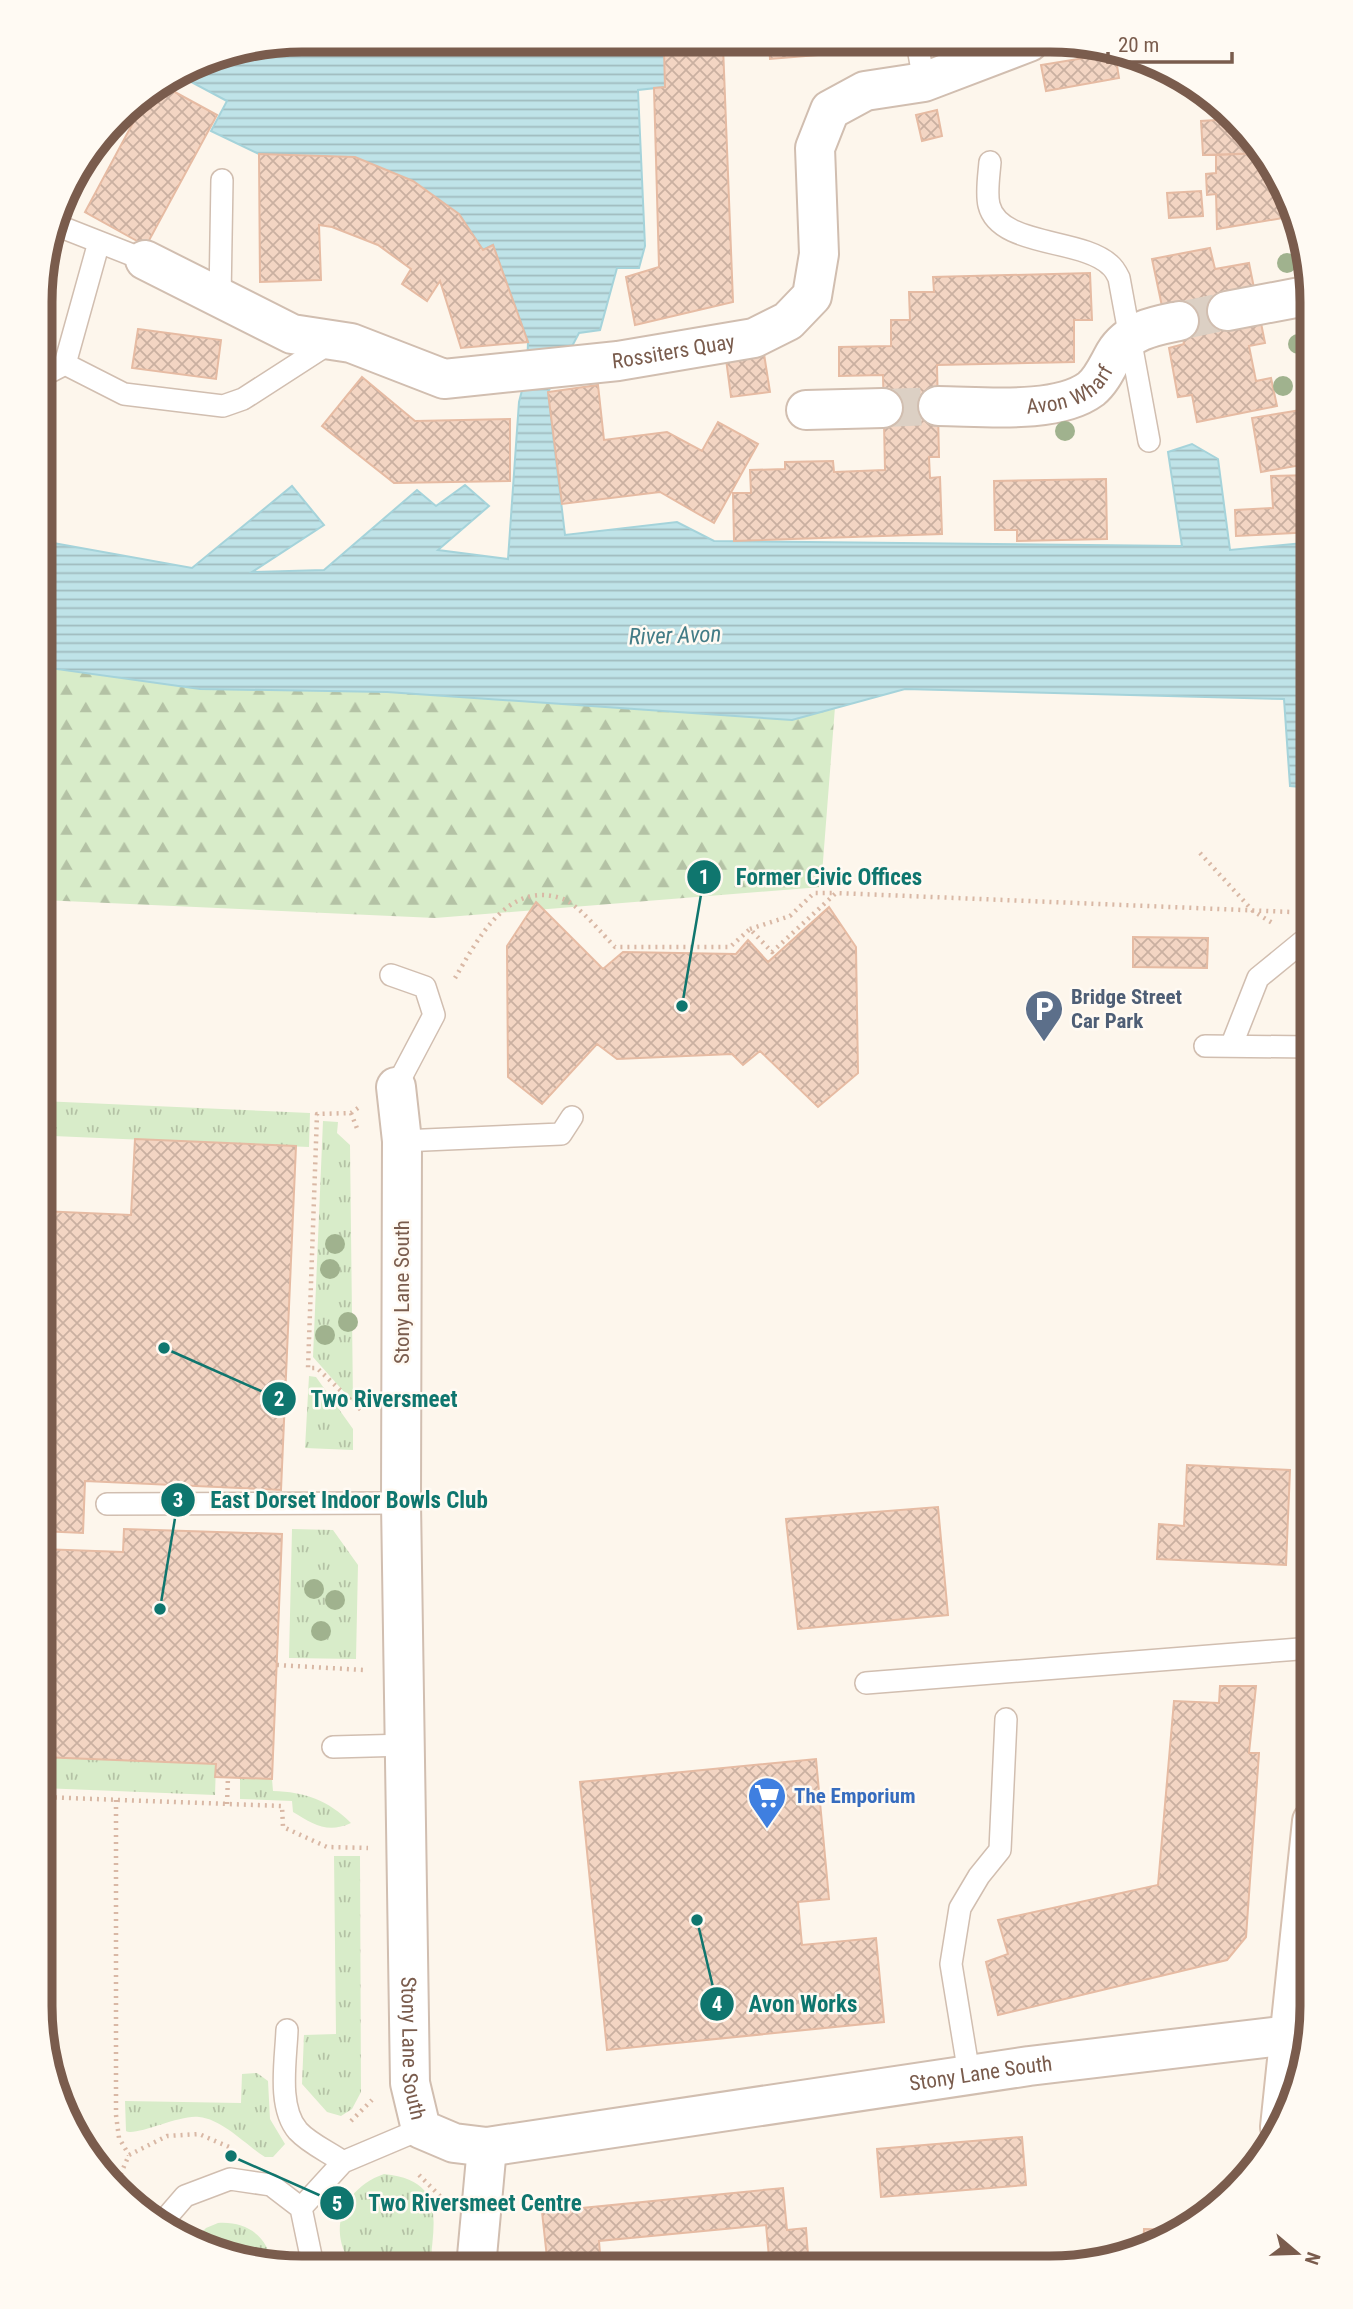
<svg xmlns="http://www.w3.org/2000/svg" width="1353" height="2309" viewBox="0 0 1353 2309" font-family="'Roboto Condensed',sans-serif">
  <style>
    .grass { fill: url(#grass-tufts) }
    .forest { fill: url(#forest-firs) }
    .water { fill: url(#water-rules); stroke: #a5d3da; stroke-width: 2 }
    .building { fill: url(#building-cross-hatch); stroke: #e6bba3; stroke-width: 2 }
    .lines { fill: none; stroke-linecap: round; stroke-linejoin: round }
    .street-tunnel { stroke: #dcd0c4; stroke-width: 38; stroke-dasharray: 38 19; stroke-linecap: butt }
    .lane-casing { stroke: #d1beb0; stroke-width: 24 }
    .street-casing { stroke: #d1beb0; stroke-width: 42 }
    .secondary-casing { stroke: #d6c0b0; stroke-width: 42 }
    .path { stroke: #d9b8a5; stroke-width: 4.5; stroke-dasharray: 2 5; stroke-linecap: butt }
    .lane { stroke: #fff; stroke-width: 21 }
    .street { stroke: #fff; stroke-width: 38 }
    .secondary { stroke: #fff; stroke-width: 38 }
    .tree { fill: #a0b28e }
    .labels { text-anchor: middle; stroke-width: 5; stroke-linejoin: round; paint-order: stroke }
    .street-label { font-size: 21px; fill: #7a5c4d; stroke: #fffaf3 }
    .service-label { font-size: 21px; font-weight: bold; fill: #4e5e75; stroke: #fffaf3; text-anchor: start }
    .shop-label { font-size: 21px; font-weight: bold; fill: #366cbe; stroke: #fffaf3; text-anchor: start }
    .water-label { font-size: 23px; font-style: italic; fill: #437c86; stroke: #fffaf3 }
    .rim { fill: none; stroke: #7a5c4d; stroke-width: 9 }
    .leader { fill: none; stroke: #0f766e; stroke-width: 2.5 }
    .callout-dot { fill: #0f766e; stroke: #fffaf3; stroke-width: 2.5 }
    .mark-label { font-size: 21px; text-anchor: middle; font-weight: bold; fill: #fff }
    .callout-label { font-size: 23px; text-anchor: middle; font-weight: bold; fill: #0f766e; stroke: #fffaf3; stroke-width: 5; stroke-linejoin: round; paint-order: stroke }
  </style>
  <defs>
    <pattern id="grass-tufts" width="24" height="20" patternUnits="userSpaceOnUse" patternTransform="scale(1.75)"><rect width="24" height="20" fill="#d8ecc9"/><path d="M3 7l-1-3M5 7V3M7 7l1-3M15 17l-1-3M17 17v-4M19 17l1-3" fill="none" stroke="#b4c2a5"/></pattern>
    <pattern id="forest-firs" width="22" height="20" patternUnits="userSpaceOnUse" patternTransform="scale(1.75)"><rect width="22" height="20" fill="#d8ecc9"/><path d="M5 1l3.5 6h-7zM16 11l3.5 6h-7z" fill="#b4c2a5"/></pattern>
    <pattern id="water-rules" width="6" height="5" patternUnits="userSpaceOnUse" patternTransform="scale(1.75)"><rect width="6" height="5" fill="#bfe3e8"/><path d="M0 2.5h6" fill="none" stroke="#a0bbbe"/></pattern>
    <pattern id="building-cross-hatch" width="8" height="8" patternUnits="userSpaceOnUse" patternTransform="scale(1.75)"><rect width="8" height="8" fill="#f3d5c3"/><path d="M0 0l8 8M0 8l8-8" fill="none" stroke="#cab0a1"/></pattern>
  </defs>
  <rect width="100%" height="100%" fill="#fdf6ec"/>
  <!-- grass -->
  <path class="grass" d="M 41,1101 L 310,1113 L 309,1147 L 53,1136 L 41,1142 Z
    M 323,1121 L 338,1122 L 337,1133 L 350,1145 L 353,1402 L 313,1357 Z
    M 309,1376 L 316,1377 L 353,1429 L 353,1450 L 305,1448 Z
    M 292,1529 L 333,1530 L 358,1565 L 356,1659 L 289,1658 Z
    M 41,1757 L 216,1764 L 215,1795 L 41,1788 Z
    M 240,1778 L 272,1779 L 273,1791 C 305,1792 328,1800 351,1823 C 327,1834 313,1824 293,1812 L 292,1801 L 240,1799 Z
    M 334,1856 L 360,1856 L 361,2092 L 352,2109 L 341,2116 L 327,2112 L 302,2084 L 304,2035 L 336,2034 Z
    M 257,2073 L 268,2081 L 270,2119 L 285,2144 L 273,2157 L 265,2157 C 246,2145 222,2119 199,2117 C 180,2114 135,2137 126,2131 L 125,2101 L 241,2103 L 242,2074 Z
    M 384,2174 C 446,2180 434,2221 430,2267 L 354,2267 C 325,2232 343,2188 384,2174 Z
    M 218,2223 C 247,2221 270,2237 272,2267 L 202,2249 L 191,2243 L 206,2228 Z"/>
  <!-- forest -->
  <path class="forest" d="M 42,667 L 200,689 L 387,692 L 792,720 L 835,707 L 821,887 L 435,918 L 42,900 Z"/>
  <!-- water -->
  <path class="water" d="M 302,40 L 753,42 L 753,45 L 665,50 L 665,87 L 638,90 L 645,246 L 639,268 L 617,268 L 600,330 L 579,333 L 548,392 L 565,535 L 677,522 L 714,541 L 1182,546 L 1168,452 L 1192,444 L 1218,459 L 1230,550 L 1313,542 L 1313,788 L 1290,786 L 1284,699 L 905,689 L 792,720 L 387,692 L 200,689 L 42,667 L 42,541 L 192,568 L 292,486 L 324,525 L 252,572 L 324,570 L 417,490 L 436,506 L 465,485 L 489,506 L 438,550 L 508,559 L 519,402 L 527,371 L 528,342 L 493,245 L 483,250 L 459,214 L 259,154 L 211,131 L 227,101 L 178,75 L 202,60 Z
    M 149,93 L 133,123 L 112,128 L 129,106 Z"/>
  <!-- building -->
  <path class="building" d="M 769,42 L 891,42 L 891,49 L 770,59 Z
    M 723,46 L 733,302 L 635,325 L 626,277 L 659,267 L 654,88 L 665,87 L 664,50 Z
    M 1115,53 L 1119,78 L 1046,91 L 1041,65 Z
    M 1188,81 L 1205,91 L 1189,92 Z
    M 162,85 L 217,115 L 146,246 L 85,212 L 149,93 Z
    M 1207,93 L 1211,95 L 1226,110 L 1208,112 Z
    M 937,110 L 942,136 L 922,141 L 916,115 Z
    M 1234,119 L 1264,153 L 1203,155 L 1201,121 Z
    M 1264,153 L 1288,194 L 1281,194 L 1283,218 L 1217,229 L 1216,194 L 1207,195 L 1206,174 L 1216,173 L 1216,155 Z
    M 259,154 L 355,157 L 413,181 L 459,214 L 483,250 L 493,245 L 528,342 L 461,348 L 440,281 L 427,301 L 402,284 L 411,269 L 378,245 L 332,227 L 319,225 L 321,280 L 260,282 Z
    M 1201,191 L 1203,216 L 1169,218 L 1167,193 Z
    M 1210,248 L 1215,269 L 1249,263 L 1265,343 L 1249,346 L 1256,381 L 1271,378 L 1277,406 L 1197,422 L 1192,395 L 1178,397 L 1169,348 L 1184,344 L 1177,308 L 1163,311 L 1152,259 Z
    M 1090,273 L 1092,320 L 1074,320 L 1074,362 L 937,365 L 939,457 L 929,457 L 930,478 L 940,477 L 942,534 L 734,541 L 733,493 L 751,493 L 750,470 L 785,469 L 785,462 L 833,461 L 834,472 L 885,470 L 883,375 L 839,376 L 839,347 L 891,346 L 891,320 L 910,320 L 909,292 L 934,292 L 933,277 Z
    M 138,329 L 221,340 L 216,379 L 132,368 Z
    M 764,354 L 770,392 L 731,397 L 726,359 Z
    M 362,377 L 415,421 L 510,419 L 510,481 L 394,483 L 322,426 Z
    M 598,385 L 604,440 L 667,432 L 702,451 L 718,422 L 758,444 L 714,523 L 660,492 L 562,504 L 548,392 Z
    M 1313,408 L 1313,463 L 1261,472 L 1252,418 Z
    M 1313,475 L 1313,532 L 1236,536 L 1235,510 L 1273,508 L 1271,476 Z
    M 1106,479 L 1107,539 L 1017,541 L 1017,530 L 995,530 L 994,481 Z
    M 536,902 L 603,969 L 623,952 L 736,954 L 748,940 L 768,962 L 829,907 L 856,947 L 858,1073 L 818,1107 L 760,1051 L 743,1065 L 732,1054 L 617,1059 L 597,1044 L 542,1104 L 508,1077 L 507,946 Z
    M 1133,937 L 1208,938 L 1207,968 L 1133,967 Z
    M 135,1139 L 296,1146 L 281,1490 L 85,1481 L 83,1533 L 41,1531 L 41,1211 L 131,1215 Z
    M 1187,1465 L 1290,1470 L 1286,1565 L 1157,1559 L 1159,1524 L 1184,1526 Z
    M 938,1507 L 948,1615 L 798,1629 L 786,1519 Z
    M 124,1529 L 282,1534 L 272,1779 L 215,1777 L 216,1764 L 41,1757 L 41,1549 L 123,1552 Z
    M 1220,1686 L 1256,1686 L 1249,1753 L 1259,1753 L 1246,1937 L 1227,1960 L 998,2015 L 986,1962 L 1008,1954 L 998,1920 L 1158,1885 L 1174,1701 L 1219,1703 Z
    M 816,1759 L 829,1899 L 798,1902 L 802,1945 L 876,1938 L 884,2022 L 607,2050 L 580,1782 Z
    M 1022,2137 L 1026,2185 L 881,2197 L 877,2149 Z
    M 783,2188 L 787,2230 L 806,2228 L 809,2268 L 770,2268 L 766,2225 L 599,2241 L 601,2267 L 548,2267 L 542,2212 Z
    M 1144,2229 L 1183,2230 L 1143,2250 Z"/>
  <g class="lines">
    <!-- street-tunnel -->
    <path class="street-tunnel" d="M 1179,321 L 1227,311
      M 883,408 L 938,406"/>
    <defs>
      <path id="lane" d="M 917,42 L 924,82
        M 990,162 C 989,175 986,193 989,205 C 999,247 1082,238 1110,265 C 1114,268 1117,274 1119,278 L 1149,441
        M 56,225 L 145,260
        M 220,298 L 222,180
        M 65,364 L 124,394 L 223,406 L 243,399 L 333,341
        M 42,376 L 65,364 L 99,242
        M 391,975 L 425,987 L 434,1015 L 396,1087
        M 1232,1044 L 1258,978 L 1302,942 L 1313,943
        M 1205,1046 L 1312,1047
        M 402,1141 L 561,1134 L 572,1117
        M 107,1504 L 401,1503
        M 866,1683 L 1312,1648
        M 333,1747 L 407,1745
        M 287,2030 C 286,2059 277,2107 298,2131 C 310,2144 329,2152 343,2162
        M 969,2074 L 951,1964 L 960,1908 L 979,1876 L 1000,1850 L 1006,1719
        M 301,2208 L 343,2162 L 421,2129
        M 160,2225 L 185,2196 L 230,2179 L 271,2185 L 301,2208 L 311,2256 L 309,2267"/>
      <g id="street">
        <path id="s1" d="M 145,260 L 292,334 L 351,343 L 444,379 L 618,361 L 754,338 L 788,321 L 812,296 L 819,254 L 815,148 L 830,110 L 865,91 L 924,82 L 1029,42"/>
        <path d="M 1227,311 L 1311,295"/>
        <path id="s2" d="M 938,406 C 980,406 1056,415 1091,389 C 1102,380 1108,365 1115,353 C 1129,330 1155,326 1179,321"/>
        <path d="M 806,410 L 883,408"/>
        <path id="s3" d="M 396,1087 L 402,1141 L 401,1503 L 410,2083 L 421,2129 L 454,2143 L 487,2147 L 1029,2066 L 1289,2035"/>
        <path d="M 476,2267 L 487,2147"/>
      </g>
      <path id="secondary" d="M 1280,2127 L 1312,1821"/>
    </defs>
    <!-- lane casing -->
    <use href="#lane" class="lane-casing"/>
    <!-- street casing -->
    <use href="#street" class="street-casing"/>
    <!-- secondary casing -->
    <use href="#secondary" class="secondary-casing"/>
    <!-- path -->
    <path class="path" d="M 1200,853 L 1253,911 L 1274,924
      M 750,929 L 790,916 L 814,893 L 835,893
      M 455,978 C 478,939 508,879 563,899 C 577,903 604,936 615,947 L 730,947 L 750,929 L 772,952 L 836,893 L 1291,912
      M 358,1108 L 351,1113 L 317,1114 L 308,1368 L 317,1368 L 361,1410
      M 351,1113 L 358,1131
      M 277,1665 L 364,1670
      M 41,1797 L 282,1806 L 283,1827 L 327,1847 L 368,1848
      M 116,1800 L 116,2115 L 119,2138 L 129,2155
      M 227,1804 L 228,1777
      M 351,2121 L 372,2100
      M 419,2175 L 440,2196
      M 115,2187 L 129,2155 L 167,2136 L 199,2134 L 229,2147"/>
    <!-- lane -->
    <use href="#lane" class="lane"/>
    <!-- street -->
    <use href="#street" class="street"/>
    <!-- secondary -->
    <use href="#secondary" class="secondary"/>
  </g>
  <!-- trees -->
  <g class="tree">
    <circle cx="1287" cy="263" r="10"/>
    <circle cx="1298" cy="344" r="10"/>
    <circle cx="1283" cy="386" r="10"/>
    <circle cx="1065" cy="431" r="10"/>
    <circle cx="335" cy="1244" r="10"/>
    <circle cx="330" cy="1269" r="10"/>
    <circle cx="348" cy="1322" r="10"/>
    <circle cx="325" cy="1335" r="10"/>
    <circle cx="314" cy="1589" r="10"/>
    <circle cx="335" cy="1600" r="10"/>
    <circle cx="321" cy="1631" r="10"/>
  </g>
  <!-- icons -->
  <defs>
    <symbol id="parking-pin" viewBox="-11 -11 22 30"><path d="M0 17L-7.5 6A9.5 9.5 0 1 1 7.5 6Z" fill="#5c6f8a" stroke="#fffaf3"/><path d="M-3.5-5.5H1a3.5 3.5 0 0 1 0 7H-1V5.5H-3.5ZM-1-3.4V-.6H.8a1.4 1.4 0 0 0 0-2.8Z" fill="#fff"/></symbol>
    <symbol id="supermarket-pin" viewBox="-11 -11 22 30"><path d="M0 17L-7.5 6A9.5 9.5 0 1 1 7.5 6Z" fill="#3f7fe0" stroke="#fffaf3"/><path d="M-6-5.5h2.5l.6 2H6L4.5 2H-2.5L-4.4-4H-6ZM-1.5 3.2a1.3 1.3 0 1 0 .1 0ZM3 3.2a1.3 1.3 0 1 0 .1 0Z" fill="#fff"/></symbol>
  </defs>
  <g fill-rule="evenodd">
    <use href="#parking-pin" x="1022" y="987" width="44" height="60"/>
    <use href="#supermarket-pin" x="745" y="1774" width="44" height="60"/>
  </g>
  <g class="labels">
    <!-- street labels -->
    <g class="street-label">
      <text dy="7" stroke="none"><textPath href="#s1" startOffset="555">Rossiters Quay</textPath></text>
      <text dy="7" stroke="none"><textPath href="#s2" startOffset="136">Avon Wharf</textPath></text>
      <text transform="translate(402 1292) rotate(-90)" y="7">Stony Lane South</text>
      <text dy="7" stroke="none"><textPath href="#s3" startOffset="962">Stony Lane South</textPath></text>
      <text dy="7" stroke="none"><textPath href="#s3" startOffset="1612">Stony Lane South</textPath></text>
    </g>
    <!-- service labels -->
    <g class="service-label">
      <text x="1071" y="1004">Bridge Street<tspan x="1071" dy="24">Car Park</tspan></text>
    </g>
    <!-- shop labels -->
    <g class="shop-label">
      <text x="794" y="1803">The Emporium</text>
    </g>
    <!-- water labels -->
    <g class="water-label">
      <text transform="translate(675 635) rotate(-2)" y="8">River Avon</text>
    </g>
  </g>
  <!-- crop -->
  <path d="M0 0H1353V2309H0ZM302 52H1050A250 250 0 0 1 1300 302V2006A250 250 0 0 1 1050 2256H302A250 250 0 0 1 52 2006V302A250 250 0 0 1 302 52Z" fill="#fffaf3" fill-rule="evenodd"/>
  <path class="rim" d="M302 52H1050A250 250 0 0 1 1300 302V2006A250 250 0 0 1 1050 2256H302A250 250 0 0 1 52 2006V302A250 250 0 0 1 302 52Z"/>
  <!-- callouts -->
  <path class="leader" d="M682 1006L704 877M164 1348L279 1399M160 1609L178 1500M697 1920L717 2004M231 2156L337 2203"/>
  <g class="callout-dot">
    <circle cx="682" cy="1006" r="7"/>
    <circle cx="164" cy="1348" r="7"/>
    <circle cx="160" cy="1609" r="7"/>
    <circle cx="697" cy="1920" r="7"/>
    <circle cx="231" cy="2156" r="7"/>
    <circle cx="704" cy="877" r="18"/>
    <circle cx="279" cy="1399" r="18"/>
    <circle cx="178" cy="1500" r="18"/>
    <circle cx="717" cy="2004" r="18"/>
    <circle cx="337" cy="2203" r="18"/>
  </g>
  <g class="mark-label">
    <text x="704" y="884">1</text>
    <text x="279" y="1406">2</text>
    <text x="178" y="1507">3</text>
    <text x="717" y="2011">4</text>
    <text x="337" y="2211">5</text>
  </g>
  <g class="callout-label">
    <text x="829" y="885">Former Civic Offices</text>
    <text x="384" y="1407">Two Riversmeet</text>
    <text x="349" y="1508">East Dorset Indoor Bowls Club</text>
    <text x="803" y="2012">Avon Works</text>
    <text x="475" y="2211">Two Riversmeet Centre</text>
  </g>
  <!-- north arrow -->
  <g transform="translate(1297 2253) rotate(109)" stroke="#fffaf3" stroke-width="5" paint-order="stroke">
  <path d="M0-5L12 26L0 18L-12 26Z" fill="#7a5c4d"/>
  <text y="-10" font-size="19" font-weight="bold" text-anchor="middle" fill="#7a5c4d">N</text>
  </g>
  <!-- scale -->
  <path d="M1108 52v10h124v-10" fill="none" stroke="#7a5c4d" stroke-width="3.5"/>
  <text x="1118" y="52" font-size="21" fill="#7a5c4d" stroke="#fffaf3" stroke-width="5" paint-order="stroke">20 m</text>
</svg>
